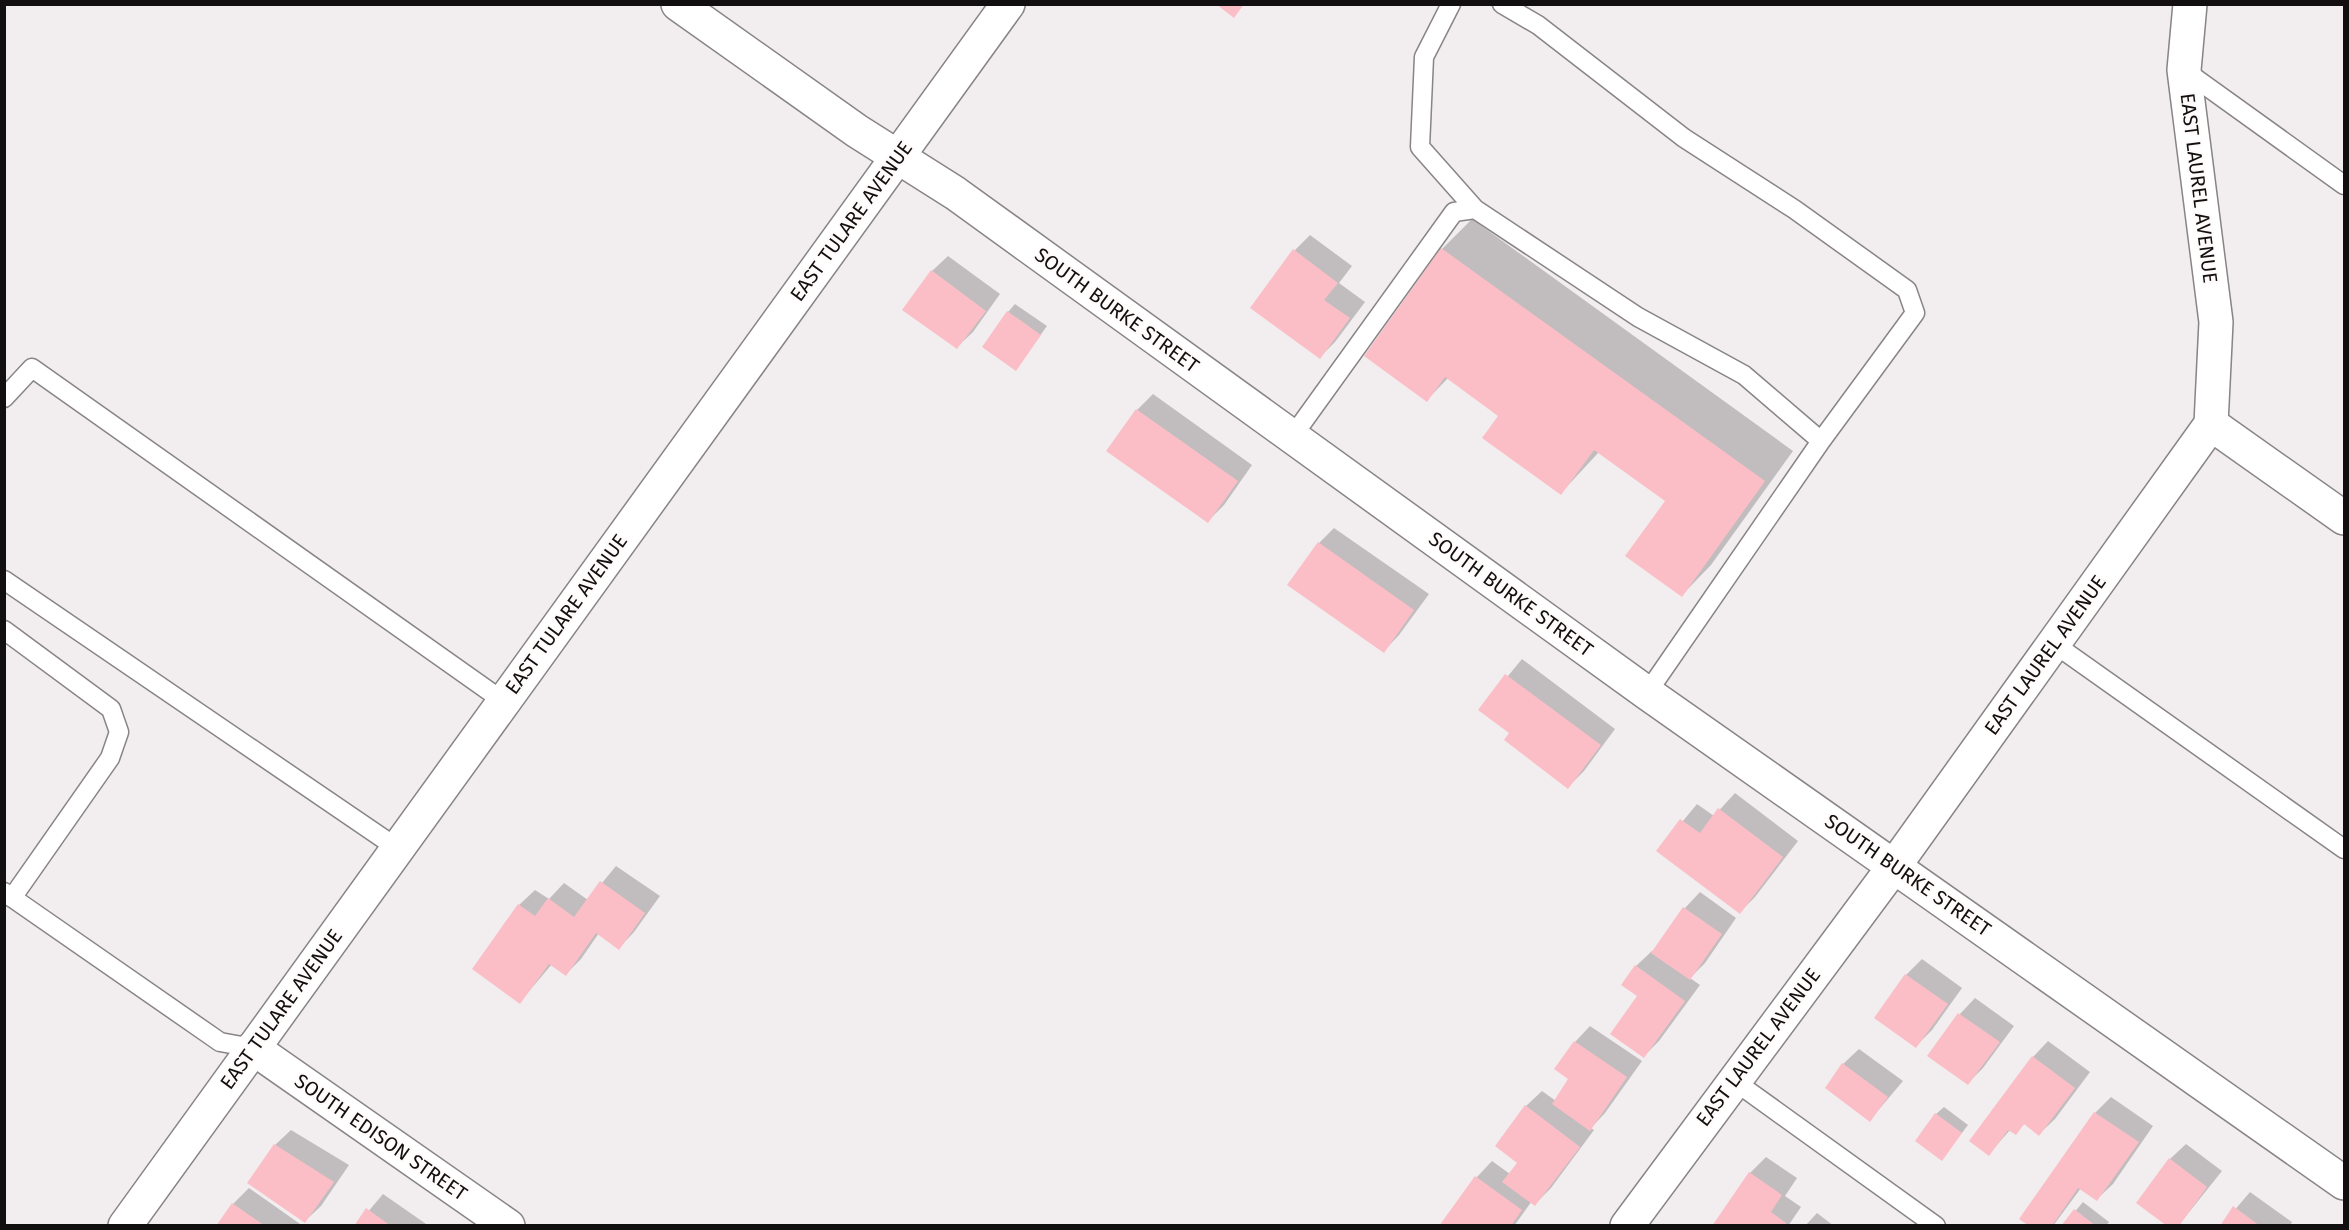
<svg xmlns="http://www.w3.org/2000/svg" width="2349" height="1230" viewBox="0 0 2349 1230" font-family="'Fira Sans',sans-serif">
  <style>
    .shadow { fill: #0003 }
    .building { fill: #fcbec6 }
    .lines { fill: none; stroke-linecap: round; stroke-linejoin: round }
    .lane-casing { stroke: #898485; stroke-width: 21 }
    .street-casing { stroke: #898485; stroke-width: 36 }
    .secondary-casing { stroke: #898485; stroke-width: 36 }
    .lane { stroke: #fff; stroke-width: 18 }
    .street { stroke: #fff; stroke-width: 33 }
    .secondary { stroke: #fff; stroke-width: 33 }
    .labels { text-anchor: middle; stroke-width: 4.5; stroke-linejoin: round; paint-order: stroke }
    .street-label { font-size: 20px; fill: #110f0f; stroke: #fffbfb }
  </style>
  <rect width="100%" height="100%" fill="#f2edee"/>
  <!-- shadow -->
  <path class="shadow" d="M 1472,219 L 1793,451 L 1711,565 L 1682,595 L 1667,500 L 1599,452 L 1561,493 L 1500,416 L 1448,378 L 1427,400 L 1442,249 Z
    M 1310,235 L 1352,266 L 1339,283 L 1365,302 L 1335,342 L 1320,357 L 1295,250 Z
    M 948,256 L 1000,294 L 973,332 L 957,347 L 932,271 Z
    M 1015,304 L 1047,326 L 1016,369 L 1008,312 Z
    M 1153,394 L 1252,465 L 1224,505 L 1208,521 L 1137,410 Z
    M 1334,528 L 1429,594 L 1399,635 L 1384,651 L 1319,543 Z
    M 1522,659 L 1615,729 L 1584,771 L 1568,787 L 1511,733 L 1480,710 Z
    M 1735,793 L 1798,841 L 1755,897 L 1740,912 L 1658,851 L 1697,804 L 1714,816 Z
    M 616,866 L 660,896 L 634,932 L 619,948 L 599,933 L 581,959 L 566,974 L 552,964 L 520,1002 L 519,905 L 535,890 L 549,899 L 564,883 L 588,900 Z
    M 1700,892 L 1736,918 L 1705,963 L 1690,978 L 1700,985 L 1659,1041 L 1644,1056 L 1636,966 L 1652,951 L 1654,952 L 1685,908 Z
    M 1922,959 L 1962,988 L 1932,1030 L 1916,1046 L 1876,1018 L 1906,975 Z
    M 1975,998 L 2014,1026 L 1983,1068 L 1968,1083 L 1929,1056 L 1960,1014 Z
    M 1590,1026 L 1642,1061 L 1605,1113 L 1591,1128 L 1594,1130 L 1551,1188 L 1535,1204 L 1532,1201 L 1514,1226 L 1441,1226 L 1477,1177 L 1492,1161 L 1510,1174 L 1519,1163 L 1526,1106 L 1542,1091 L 1556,1101 L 1571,1079 L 1556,1069 L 1575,1042 Z
    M 2048,1041 L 2090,1072 L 2055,1119 L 2039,1134 L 2025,1123 L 2015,1133 L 2010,1130 L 1989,1154 L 2033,1057 Z
    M 1859,1049 L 1903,1081 L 1870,1120 L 1843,1064 Z
    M 2111,1097 L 2153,1126 L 2113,1184 L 2097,1199 L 2081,1188 L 2053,1226 L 2031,1226 L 2021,1219 L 2095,1113 Z
    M 1944,1107 L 1968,1125 L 1942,1159 L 1936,1114 Z
    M 291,1130 L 349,1165 L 321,1206 L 305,1221 L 275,1145 Z
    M 2186,1144 L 2222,1171 L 2178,1226 L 2170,1159 Z
    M 1766,1157 L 1797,1178 L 1785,1196 L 1801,1207 L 1788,1226 L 1713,1226 L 1750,1173 Z
    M 249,1188 L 303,1226 L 218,1226 L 233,1204 Z
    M 2250,1192 L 2292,1222 L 2290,1226 L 2221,1226 Z
    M 383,1194 L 429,1226 L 356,1226 Z
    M 2083,1202 L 2109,1222 L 2106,1226 L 2063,1226 Z
    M 1817,1213 L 1834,1226 L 1805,1226 Z"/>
  <!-- building -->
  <path class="building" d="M 1216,4 L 1244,4 L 1234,18 Z
    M 1441,248 L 1765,481 L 1682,597 L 1625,556 L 1665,501 L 1594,450 L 1561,495 L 1482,438 L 1498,416 L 1445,377 L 1427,402 L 1364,356 Z
    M 1293,249 L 1338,283 L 1324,300 L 1350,318 L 1320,359 L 1250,308 Z
    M 931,270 L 986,311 L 957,349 L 902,310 Z
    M 1007,311 L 1041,335 L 1016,371 L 982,347 Z
    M 1136,409 L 1238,481 L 1208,523 L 1106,451 Z
    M 1318,542 L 1414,610 L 1384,653 L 1287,585 Z
    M 1505,674 L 1601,745 L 1568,789 L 1504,740 L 1509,733 L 1478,710 Z
    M 1718,808 L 1783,857 L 1740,914 L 1656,851 L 1680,819 L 1700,833 Z
    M 600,881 L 645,913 L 619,950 L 596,933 L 566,976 L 549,964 L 520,1004 L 472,969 L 518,904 L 535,916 L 548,898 L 574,917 Z
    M 1683,907 L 1722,934 L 1690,980 L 1651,953 Z
    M 1635,965 L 1685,1001 L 1644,1058 L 1610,1034 L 1637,996 L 1621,985 Z
    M 1905,974 L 1948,1004 L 1916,1048 L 1874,1018 Z
    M 1958,1013 L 2000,1042 L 1968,1085 L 1927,1056 Z
    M 1574,1041 L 1627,1077 L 1590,1131 L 1552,1104 L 1568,1079 L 1554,1069 Z
    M 2032,1056 L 2075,1088 L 2039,1136 L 2024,1124 L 2016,1135 L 2008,1130 L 1989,1156 L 1969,1141 Z
    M 1842,1063 L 1888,1097 L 1870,1122 L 1825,1088 Z
    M 1525,1105 L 1580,1147 L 1535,1206 L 1502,1182 L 1517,1163 L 1495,1146 Z
    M 2094,1112 L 2139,1142 L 2097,1201 L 2078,1188 L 2052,1226 L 2029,1226 L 2019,1219 Z
    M 1935,1113 L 1962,1133 L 1942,1161 L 1915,1141 Z
    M 274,1144 L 334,1182 L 305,1223 L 247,1183 Z
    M 2169,1158 L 2207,1187 L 2179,1226 L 2167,1226 L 2136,1203 Z
    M 1749,1172 L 1782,1195 L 1771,1212 L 1786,1223 L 1785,1226 L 1712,1226 Z
    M 1475,1176 L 1522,1210 L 1511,1226 L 1439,1226 Z
    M 232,1203 L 265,1226 L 216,1226 Z
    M 2233,1206 L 2260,1226 L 2220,1226 Z
    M 366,1208 L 391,1226 L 354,1226 Z
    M 2074,1209 L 2096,1226 L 2061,1226 Z"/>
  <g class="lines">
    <defs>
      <path id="lane" d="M 1451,4 L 1424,57 L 1420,147 L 1475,209 L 1638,317 L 1744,375 L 1821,441
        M 1502,4 L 1538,25 L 1684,138 L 1794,209 L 1907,290 L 1915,313 L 1821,441 L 1647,693
        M 2184,70 L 2344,185
        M 4,398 L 32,368 L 503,701
        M 1292,437 L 1454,212 L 1475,209
        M 4,580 L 397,848
        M 4,630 L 111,709 L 119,732 L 110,758 L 12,898
        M 2053,643 L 2344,849
        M 4,892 L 220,1042 L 253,1048
        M 1733,1080 L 1936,1226"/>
      <path id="street" d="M 678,4 L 857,131 L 955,193 L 1647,693 L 2344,1183
        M 2211,424 L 2344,518
        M 253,1048 L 508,1226
        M 1627,1226 L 1895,865 L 2211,424 L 2216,322 L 2184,70 L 2190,4"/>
      <path id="secondary" d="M 125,1226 L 1008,4"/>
    </defs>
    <!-- lane casing -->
    <use href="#lane" class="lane-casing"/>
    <!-- street casing -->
    <use href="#street" class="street-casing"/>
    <!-- secondary casing -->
    <use href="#secondary" class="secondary-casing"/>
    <!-- lane -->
    <use href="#lane" class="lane"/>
    <!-- street -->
    <use href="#street" class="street"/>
    <!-- secondary -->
    <use href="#secondary" class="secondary"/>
  </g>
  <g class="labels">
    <!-- street labels -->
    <g class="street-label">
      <text transform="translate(2199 188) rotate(83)" y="7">EAST LAUREL AVENUE</text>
      <text transform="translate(851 221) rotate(-54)" y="7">EAST TULARE AVENUE</text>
      <text transform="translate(1117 310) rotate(36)" y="7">SOUTH BURKE STREET</text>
      <text transform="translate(1511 594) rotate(36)" y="7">SOUTH BURKE STREET</text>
      <text transform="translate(566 614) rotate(-54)" y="7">EAST TULARE AVENUE</text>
      <text transform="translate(2045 655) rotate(-54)" y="7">EAST LAUREL AVENUE</text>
      <text transform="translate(1908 875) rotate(35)" y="7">SOUTH BURKE STREET</text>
      <text transform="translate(281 1009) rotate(-54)" y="7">EAST TULARE AVENUE</text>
      <text transform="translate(1758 1047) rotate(-53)" y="7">EAST LAUREL AVENUE</text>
      <text transform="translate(381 1137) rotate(35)" y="7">SOUTH EDISON STREET</text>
    </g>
  </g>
  <!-- border -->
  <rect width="2349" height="1230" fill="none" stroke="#110f0f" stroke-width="12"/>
</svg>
